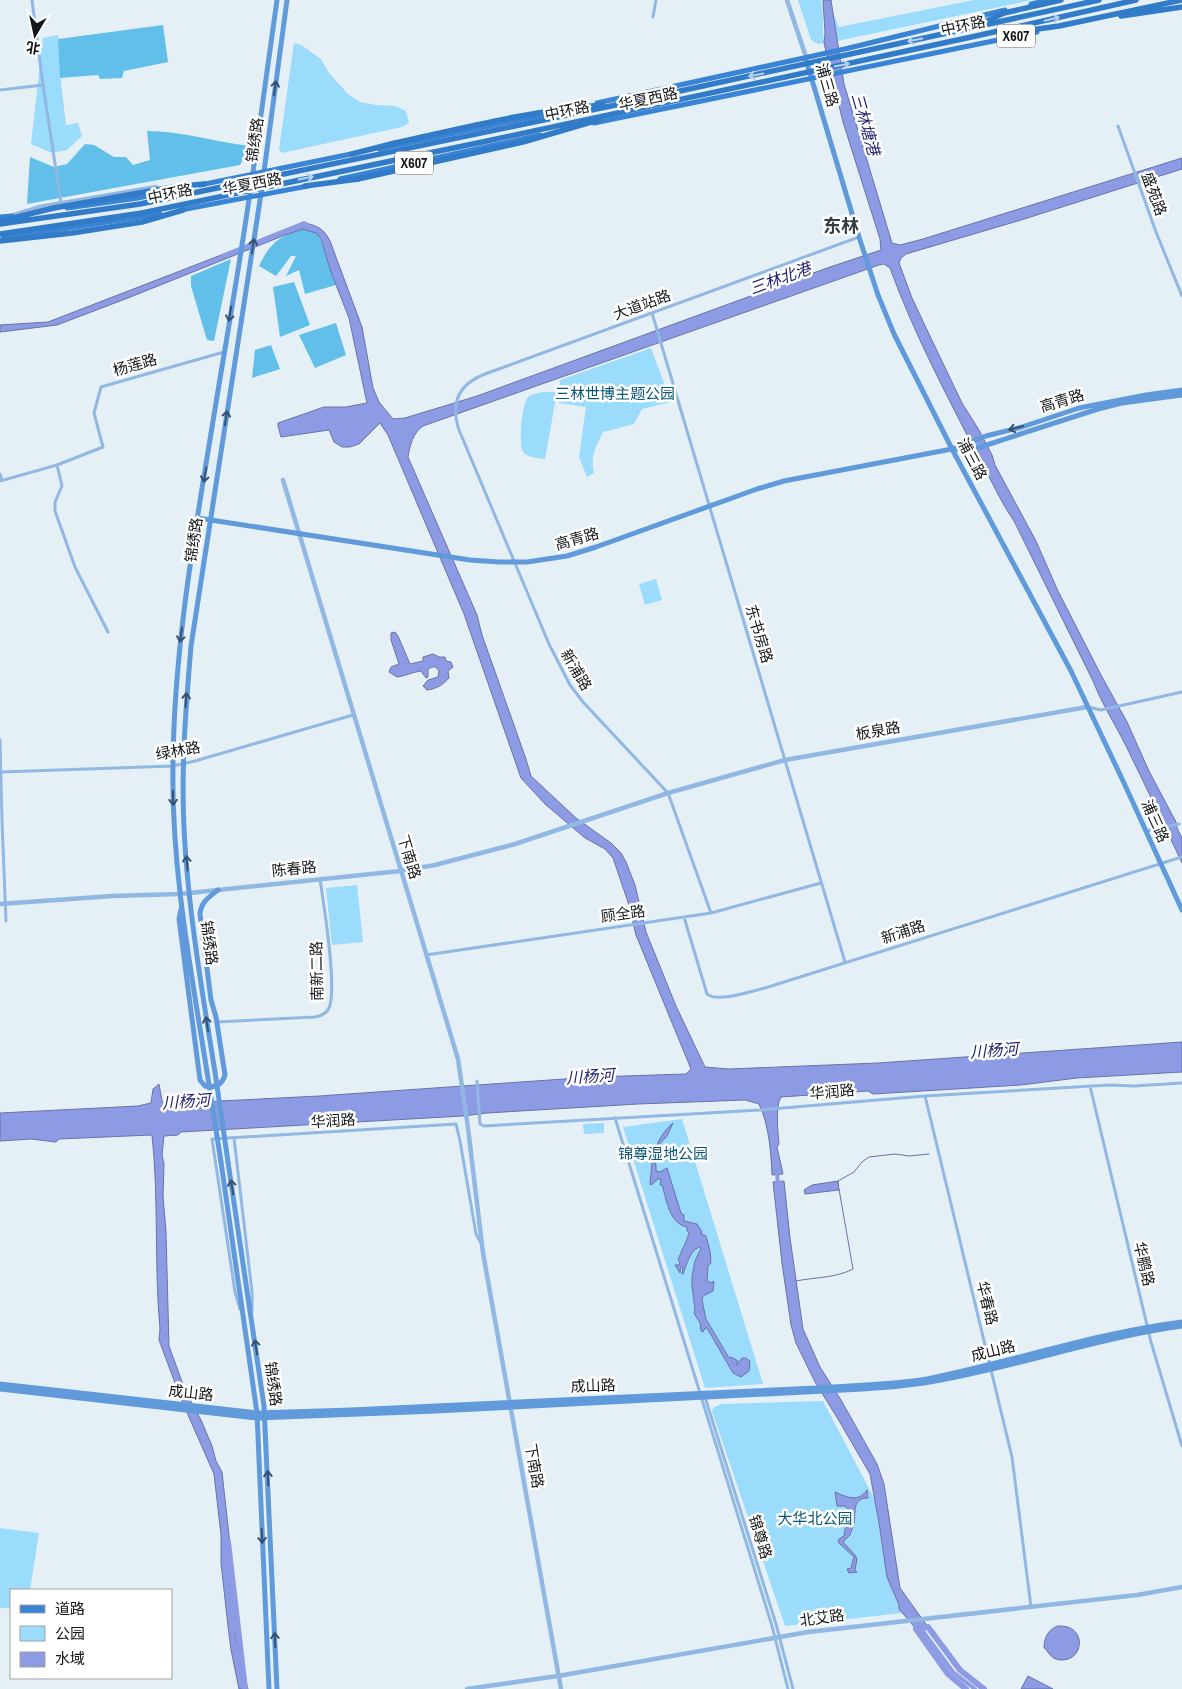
<svg xmlns="http://www.w3.org/2000/svg" width="1182" height="1689" viewBox="0 0 1182 1689" font-family="'Archivo Narrow','Noto Sans SC',sans-serif">
  <style>
    .green { fill: #9bdbfb }
    .forest { fill: #61bfea }
    .water { fill: #8c9be4; stroke: #6873a7 }
    .lines { fill: none; stroke-linecap: round; stroke-linejoin: round }
    .stream { stroke: #6873a7; stroke-width: 1 }
    .canal { stroke: #8c9be4; stroke-width: 4 }
    .river { stroke: #8c9be4; stroke-width: 6 }
    .minor { stroke: #91b7e3; stroke-width: 3 }
    .tertiary { stroke: #91b7e3; stroke-width: 4.5 }
    .secondary { stroke: #609adb; stroke-width: 5 }
    .primary { stroke: #3984d4; stroke-width: 5 }
    .trunk { stroke: #327bc8; stroke-width: 5.5 }
    .secondary-bridge { stroke: #609adb; stroke-width: 5 }
    .trunk-bridge { stroke: #327bc8; stroke-width: 5.5 }
    .oneway { stroke: #b7d1ec }
    .oneway2 { stroke: #365270 }
    .labels { text-anchor: middle; stroke-width: 5; stroke-linejoin: round; paint-order: stroke }
    .shield { fill: #fff; stroke: #5a5d5e; stroke-width: 1 }
    .shield-label { font-size: 14px; font-weight: bold; fill: #141719 }
    .street-label { font-size: 15px; fill: #141719; stroke: #fff }
    .park-label { font-size: 15px; fill: #095775; stroke: #fff }
    .water-label { font-size: 16px; font-style: italic; fill: #1e1e71; stroke: #fff }
    .quarter-label { font-size: 18px; font-weight: bold; fill: #343c41; stroke: #fff }
  </style>
  <rect width="100%" height="100%" fill="#e5f0f6"/>
  <!-- green -->
  <path class="green" d="M 798,0 L 821,0 C 824,14 822,28 824,43 L 818,44 L 811,40 Z
    M 974,0 L 1032,0 L 837,41 L 834,15 L 839,27 Z
    M 58,35 L 60,74 L 66,125 L 78,123 L 82,136 L 67,150 L 52,153 L 31,144 L 43,38 Z
    M 294,43 L 301,45 L 321,59 L 329,73 L 348,94 L 360,102 L 376,105 L 395,106 L 406,111 L 409,123 L 402,127 L 282,153 L 279,149 Z
    M 651,348 L 671,402 L 642,409 L 634,424 L 603,432 C 596,446 590,457 594,473 L 587,477 L 579,457 L 586,407 L 559,403 L 560,380 Z
    M 543,392 L 557,392 L 545,459 C 538,458 528,458 523,452 C 518,444 522,404 528,397 C 532,394 539,393 543,392 Z
    M 656,579 L 662,600 L 645,605 L 639,584 Z
    M 357,885 L 363,942 L 332,945 L 326,888 Z
    M 682,1119 L 763,1384 L 705,1388 L 623,1127 Z
    M 604,1123 L 604,1133 L 584,1134 L 583,1124 Z
    M 823,1401 L 875,1500 L 887,1577 L 902,1613 L 785,1626 L 712,1411 L 714,1407 L 722,1404 Z
    M 0,1528 L 39,1533 L 30,1590 L 11,1590 L 11,1608 L 0,1608 Z"/>
  <!-- forest -->
  <path class="forest" d="M 163,25 L 168,62 L 124,71 L 122,78 L 100,79 L 98,75 L 60,78 L 58,39 Z
    M 147,131 C 182,131 215,142 250,146 L 240,165 L 27,204 L 30,157 L 54,167 L 67,164 L 85,144 L 94,145 L 114,157 L 126,157 L 133,165 L 150,160 Z
    M 303,229 L 316,232 C 327,248 329,268 336,285 L 305,294 L 299,270 L 286,276 L 296,256 L 291,256 L 276,276 L 259,266 C 270,243 279,236 303,229 Z
    M 231,259 L 214,341 L 207,340 L 191,286 L 191,276 Z
    M 294,282 L 310,325 L 280,337 L 273,287 Z
    M 336,323 L 346,355 L 315,368 L 299,335 Z
    M 271,345 L 280,369 L 252,378 L 255,350 Z"/>
  <!-- water -->
  <path class="water" d="M 823,0 L 831,0 L 844,84 L 892,243 L 900,245 L 923,239 L 1182,158 L 1182,169 L 1021,220 L 906,254 L 901,258 L 899,263 L 912,298 L 928,332 L 962,403 L 979,430 L 992,455 L 995,465 L 1036,541 L 1058,591 L 1101,675 L 1127,722 L 1149,771 L 1176,822 L 1177,828 L 1182,838 L 1182,863 C 1164,824 1145,785 1126,746 C 1115,724 1102,704 1093,681 L 1014,521 C 1000,501 991,479 979,458 C 947,396 914,334 890,268 L 884,264 L 879,265 L 423,426 C 413,433 410,445 408,457 L 477,615 L 482,635 L 526,759 L 531,776 L 576,818 L 611,843 L 621,853 L 626,862 L 635,885 L 646,932 L 676,1006 L 705,1067 L 729,1069 L 878,1063 L 1182,1042 L 1182,1072 L 1077,1078 L 1021,1085 L 873,1094 L 868,1091 L 781,1097 C 775,1107 778,1132 779,1144 L 777,1147 L 783,1174 L 772,1175 C 771,1152 769,1125 759,1104 L 745,1100 L 638,1104 L 487,1113 L 463,1116 L 181,1132 L 178,1135 L 164,1136 L 162,1155 L 164,1164 L 163,1196 L 166,1232 L 169,1346 L 185,1390 L 201,1420 L 212,1446 L 216,1461 L 222,1472 L 230,1544 L 229,1551 L 237,1625 L 235,1637 L 240,1652 L 243,1670 L 248,1689 L 239,1689 L 231,1650 L 228,1626 L 221,1563 L 221,1535 L 214,1474 L 181,1399 L 159,1340 L 160,1329 C 154,1265 159,1199 152,1135 L 59,1139 L 56,1142 L 31,1139 L 0,1141 L 0,1113 L 138,1106 L 151,1103 L 153,1089 L 159,1084 L 162,1101 L 165,1106 L 181,1103 L 319,1096 L 593,1077 L 686,1074 L 691,1069 L 636,935 L 628,902 L 613,858 L 605,849 L 585,838 L 545,804 L 521,778 L 464,614 L 388,435 L 380,423 L 359,444 L 350,447 L 342,447 L 334,442 L 329,430 L 281,437 L 278,426 L 278,423 L 324,407 L 346,407 L 367,403 L 349,318 L 331,272 L 321,239 L 316,233 L 303,229 L 285,235 L 128,298 L 57,325 L 0,332 L 0,325 L 48,322 L 304,223 C 317,225 324,229 330,241 L 362,327 L 373,388 L 379,402 L 393,419 L 405,418 L 477,396 L 830,267 L 881,250 L 880,239 L 843,122 L 833,81 L 824,43 L 825,33 Z
    M 395,632 L 398,636 L 410,664 L 423,661 L 423,657 L 433,654 L 439,657 L 445,657 L 446,661 L 451,662 L 453,667 L 448,671 L 449,678 C 443,685 436,689 427,690 L 423,686 L 428,680 L 438,677 L 439,671 L 436,667 L 432,667 L 428,669 L 428,677 L 426,678 L 421,671 C 412,672 406,676 397,677 L 389,672 L 391,667 L 399,664 L 391,640 L 391,633 Z
    M 673,1123 L 667,1136 L 657,1147 L 658,1149 L 657,1155 L 652,1155 L 656,1165 L 656,1171 L 660,1172 L 667,1168 L 681,1213 L 684,1215 L 684,1221 L 697,1224 L 702,1232 L 701,1234 L 706,1236 L 710,1251 L 711,1263 L 708,1266 L 707,1281 L 712,1283 L 713,1281 L 714,1282 L 713,1291 L 703,1296 L 702,1300 L 706,1319 L 729,1358 L 731,1357 L 738,1361 L 736,1364 L 737,1365 L 742,1358 L 746,1358 L 750,1361 L 749,1371 L 741,1377 L 733,1373 L 707,1328 L 705,1328 L 703,1332 L 701,1331 L 700,1323 L 694,1313 L 695,1309 L 692,1287 L 692,1276 L 695,1261 L 701,1248 L 699,1247 C 689,1252 687,1264 683,1274 L 682,1274 L 683,1267 L 681,1266 L 680,1273 L 675,1265 L 679,1265 L 680,1262 L 678,1260 C 681,1251 688,1240 689,1232 L 687,1231 L 687,1227 C 669,1223 667,1201 662,1185 L 660,1185 L 661,1179 L 658,1179 L 651,1185 L 650,1184 L 652,1162 L 650,1159 L 646,1157 L 647,1155 L 653,1153 C 658,1142 663,1131 673,1123 Z
    M 784,1181 L 790,1238 L 803,1329 L 820,1367 L 841,1400 L 877,1464 L 884,1484 L 900,1588 L 928,1627 L 916,1629 L 899,1609 L 899,1605 L 887,1577 L 879,1523 L 870,1474 L 838,1419 L 815,1382 L 796,1343 L 791,1325 L 782,1263 L 773,1182 Z
    M 838,1181 L 839,1190 L 805,1194 L 804,1190 L 812,1185 Z
    M 867,1490 L 868,1498 C 852,1498 856,1512 854,1523 L 848,1522 C 852,1517 851,1509 844,1506 L 837,1506 L 835,1492 C 847,1497 858,1503 867,1490 Z
    M 848,1525 L 853,1526 L 850,1535 L 843,1542 L 855,1555 L 857,1559 L 855,1570 L 857,1572 L 849,1573 L 847,1569 L 851,1568 L 854,1557 L 839,1543 L 838,1540 L 844,1536 L 845,1529 Z
    M 1058,1626 C 1087,1624 1085,1661 1061,1660 C 1054,1660 1049,1655 1046,1649 L 1044,1648 C 1044,1638 1048,1629 1058,1626 Z
    M 1028,1676 L 1053,1689 L 1021,1689 Z"/>
  <g class="lines">
    <!-- stream -->
    <path class="stream" d="M 838,1183 L 838,1181 L 854,1172 L 862,1162 L 869,1157 L 895,1154 L 909,1156 L 929,1154
      M 796,1281 C 816,1277 836,1278 853,1269 L 839,1189"/>
    <!-- canal -->
    <path class="canal" d="M 222,256 L 304,223 L 308,225
      M 777,1171 L 778,1186
      M 919,1626 L 953,1672 L 975,1689"/>
    <!-- river -->
    <path class="river" d="M 228,1542 L 245,1689
      M 966,1689 L 948,1674 L 916,1629 L 928,1627 L 960,1670 L 984,1689"/>
    <!-- minor -->
    <path class="minor" d="M 32,0 L 43,85 L 61,203
      M 653,17 L 656,0
      M 0,90 L 43,85
      M 1118,126 L 1156,232 L 1182,296
      M 652,313 L 845,962
      M 57,465 L 62,486 L 55,502 L 55,511 L 75,567 L 108,632
      M 0,474 L 2,480
      M 0,481 L 57,465 L 103,447 L 94,413 L 101,387 L 224,352
      M 1088,707 L 1101,710 L 1182,692
      M 0,740 L 2,821 L 6,921
      M 1,772 L 173,766 L 195,761 L 353,715
      M 1146,831 L 1179,824
      M 711,913 L 668,793 L 583,702 L 570,685 L 549,644 L 459,430 C 450,403 459,384 485,374 L 859,237
      M 684,917 L 707,994 C 717,1003 752,991 765,988 L 1182,857
      M 426,955 L 711,913 L 821,883
      M 217,1022 L 315,1017 C 320,1016 325,1014 328,1010 C 339,994 323,901 320,879
      M 477,1081 L 480,1124 L 484,1126 L 760,1110 L 925,1096 L 1110,1085 L 1134,1086 L 1182,1083
      M 1090,1086 L 1151,1342 L 1182,1446
      M 925,1096 L 1012,1457 L 1031,1607
      M 615,1118 L 772,1626 L 788,1689
      M 234,1138 L 252,1292 L 252,1310
      M 240,1309 L 235,1292 L 212,1139 L 456,1124 L 460,1141 L 476,1234 L 481,1243
      M 705,1397 L 776,1624 L 793,1689"/>
    <!-- tertiary -->
    <path class="tertiary" d="M 787,0 L 806,57
      M 11,216 L 40,207 L 156,187
      M 283,480 L 458,1059 L 468,1128 L 483,1253 L 561,1689
      M 0,904 L 112,896 L 180,894 L 400,871 L 435,865 L 515,844 L 668,793 L 785,760 L 1087,707
      M 467,1689 L 558,1676 L 808,1632 L 1137,1595 L 1182,1587"/>
    <!-- secondary -->
    <path class="secondary" d="M 806,60 L 859,237 L 878,295 L 894,334 L 952,449 L 1071,671 L 1124,783 L 1182,910
      M 955,448 L 986,436 L 1022,427 L 1079,408 L 1146,395 L 1182,390
      M 198,518 L 470,560 L 499,562 L 527,562 L 567,556 L 596,547 L 757,489 L 784,481 L 952,449 L 971,450 L 1098,409 L 1122,403 L 1182,395
      M 181,909 L 179,919 L 200,1080 L 205,1086 C 215,1088 222,1085 225,1075 L 216,1017 L 211,1000 L 200,914 C 201,902 209,897 218,890
      M 207,1072 C 191,970 171,868 173,764 C 174,645 196,526 215,409 C 228,330 242,251 253,172 C 261,115 269,57 277,0
      M 215,1072 C 202,991 188,909 184,828 C 181,767 186,706 191,646 L 261,194 L 287,0
      M 221,1162 L 257,1413 L 269,1689
      M 228,1162 L 264,1406 L 277,1689
      M 0,1384 L 257,1413 L 351,1410 L 817,1388 C 854,1385 891,1385 927,1379 C 1012,1362 1095,1333 1182,1322
      M 0,1389 L 257,1418 L 436,1411 L 863,1389 C 884,1388 904,1386 924,1383 C 1011,1369 1095,1338 1182,1326"/>
    <!-- primary -->
    <path class="primary" d="M 1031,4 L 1048,0
      M 597,103 L 845,49 L 1005,10
      M 594,123 L 1037,32
      M 379,149 L 557,112
      M 340,179 L 540,135
      M 200,185 L 356,153
      M 67,208 L 138,198 L 185,188
      M 181,210 L 308,186
      M 0,217 L 12,216
      M 3,238 L 160,214"/>
    <!-- trunk -->
    <path class="trunk" d="M 980,24 L 1004,13 L 1061,0
      M 352,154 L 395,143
      M 305,186 L 358,179
      M 173,187 L 204,184
      M 0,241 L 72,233 L 142,222 L 183,210"/>
    <!-- secondary-bridge -->
    <path class="secondary-bridge" d="M 207,1072 L 221,1162
      M 215,1072 L 228,1162"/>
    <!-- trunk-bridge -->
    <path class="trunk-bridge" d="M 1121,16 L 1182,7
      M 1001,34 L 1059,26 L 1182,0
      M 395,143 C 464,128 533,110 603,105
      M 358,179 L 523,142 L 598,120
      M 0,221 L 54,208 L 173,187
      M 0,224 L 140,204 L 625,103 L 1099,0
      M 0,234 L 142,213 L 487,141 L 976,36 L 1136,0"/>
  </g>
  <!-- one-way arrows -->
  <defs><path id="oneway-shaft" d="M-6 0H5M1.5-3L5.5 0L1.5 3" fill="none" stroke-width="1.6" stroke-linecap="round" stroke-linejoin="round" transform="scale(1.25)"/></defs>
  <g class="oneway">
    <use href="#oneway-shaft" transform="translate(1052 19) rotate(-13)"/>
    <use href="#oneway-shaft" transform="translate(915 40) rotate(168)"/>
    <use href="#oneway-shaft" transform="translate(842 65) rotate(-12)"/>
    <use href="#oneway-shaft" transform="translate(756 75) rotate(168)"/>
    <use href="#oneway-shaft" transform="translate(306 178) rotate(-12)"/>
  </g>
  <g class="oneway2">
    <use href="#oneway-shaft" transform="translate(275 88) rotate(-82)"/>
    <use href="#oneway-shaft" transform="translate(253 246) rotate(-81)"/>
    <use href="#oneway-shaft" transform="translate(230 314) rotate(99)"/>
    <use href="#oneway-shaft" transform="translate(226 418) rotate(-81)"/>
    <use href="#oneway-shaft" transform="translate(1016 428) rotate(165)"/>
    <use href="#oneway-shaft" transform="translate(205 475) rotate(99)"/>
    <use href="#oneway-shaft" transform="translate(181 635) rotate(98)"/>
    <use href="#oneway-shaft" transform="translate(186 700) rotate(-86)"/>
    <use href="#oneway-shaft" transform="translate(173 798) rotate(89)"/>
    <use href="#oneway-shaft" transform="translate(187 863) rotate(-95)"/>
    <use href="#oneway-shaft" transform="translate(207 1024) rotate(-99)"/>
    <use href="#oneway-shaft" transform="translate(232 1187) rotate(-99)"/>
    <use href="#oneway-shaft" transform="translate(256 1347) rotate(-98)"/>
    <use href="#oneway-shaft" transform="translate(268 1478) rotate(-93)"/>
    <use href="#oneway-shaft" transform="translate(262 1536) rotate(88)"/>
    <use href="#oneway-shaft" transform="translate(275 1640) rotate(-92)"/>
  </g>
  <g class="labels">
    <!-- shield labels -->
    <g class="shield">
      <rect x="997" y="24.5" width="38" height="23" rx="4"/>
      <rect x="395" y="151.5" width="38" height="23" rx="4"/>
    </g>
    <g class="shield-label">
      <text x="1016" y="41">X607</text>
      <text x="414" y="168">X607</text>
    </g>
    <!-- street labels -->
    <g class="street-label">
      <text transform="translate(963 26) rotate(-12)" y="5">中环路</text>
      <text transform="translate(827 85) rotate(74)" y="5">浦三路</text>
      <text transform="translate(648 99) rotate(-12)" y="5">华夏西路</text>
      <text transform="translate(567 111) rotate(-12)" y="5">中环路</text>
      <text transform="translate(255 140) rotate(-82)" y="5">锦绣路</text>
      <text transform="translate(252 184) rotate(-11)" y="5">华夏西路</text>
      <text transform="translate(170 194) rotate(-12)" y="5">中环路</text>
      <text transform="translate(1154 194) rotate(70)" y="5">盛苑路</text>
      <text transform="translate(642 305) rotate(-20)" y="5">大道站路</text>
      <text transform="translate(135 365) rotate(-16)" y="5">杨莲路</text>
      <text transform="translate(1062 401) rotate(-17)" y="5">高青路</text>
      <text transform="translate(972 459) rotate(62)" y="5">浦三路</text>
      <text transform="translate(577 539) rotate(-16)" y="5">高青路</text>
      <text transform="translate(194 540) rotate(-82)" y="5">锦绣路</text>
      <text transform="translate(759 634) rotate(73)" y="5">东书房路</text>
      <text transform="translate(576 670) rotate(59)" y="5">新浦路</text>
      <text transform="translate(878 731) rotate(-10)" y="5">板泉路</text>
      <text transform="translate(178 751) rotate(-10)" y="5">绿林路</text>
      <text transform="translate(1155 821) rotate(66)" y="5">浦三路</text>
      <text transform="translate(409 857) rotate(73)" y="5">下南路</text>
      <text transform="translate(294 869) rotate(-6)" y="5">陈春路</text>
      <text transform="translate(623 914) rotate(-8)" y="5">顾全路</text>
      <text transform="translate(903 932) rotate(-18)" y="5">新浦路</text>
      <text transform="translate(209 943) rotate(82)" y="5">锦绣路</text>
      <text transform="translate(317 971) rotate(-91)" y="5">南新二路</text>
      <text transform="translate(832 1092) rotate(-5)" y="5">华润路</text>
      <text transform="translate(333 1121) rotate(-4)" y="5">华润路</text>
      <text transform="translate(1144 1264) rotate(77)" y="5">华鹏路</text>
      <text transform="translate(987 1303) rotate(76)" y="5">华春路</text>
      <text transform="translate(993 1351) rotate(-14)" y="5">成山路</text>
      <text transform="translate(273 1384) rotate(82)" y="5">锦绣路</text>
      <text transform="translate(593 1386) rotate(-2)" y="5">成山路</text>
      <text transform="translate(191 1393) rotate(6)" y="5">成山路</text>
      <text transform="translate(534 1466) rotate(80)" y="5">下南路</text>
      <text transform="translate(760 1537) rotate(73)" y="5">锦尊路</text>
      <text transform="translate(822 1618) rotate(-8)" y="5">北艾路</text>
    </g>
    <!-- park labels -->
    <g class="park-label">
      <text x="615" y="399">三林世博主题公园</text>
      <text x="663" y="1159">锦尊湿地公园</text>
      <text x="815" y="1524">大华北公园</text>
    </g>
    <!-- water labels -->
    <g class="water-label">
      <text transform="translate(866 124) rotate(74)" y="6">三林塘港</text>
      <text transform="translate(780 278) rotate(-20)" y="6">三林北港</text>
      <text transform="translate(994 1050) rotate(-4)" y="6">川杨河</text>
      <text transform="translate(590 1076) rotate(-4)" y="6">川杨河</text>
      <text transform="translate(186 1101) rotate(-4)" y="6">川杨河</text>
    </g>
    <!-- quarter labels -->
    <g class="quarter-label">
      <text x="841" y="232">东林</text>
    </g>
  </g>
  <!-- legend -->
  <rect x="10" y="1589" width="162" height="90" fill="#ffffff" stroke="#a1a2a3"/>
  <rect x="20" y="1605" width="25" height="8" fill="#3984d4" stroke="#a1a2a3"/>
  <text x="55" y="1614" font-size="15" fill="#141719">道路</text>
  <rect x="20" y="1626" width="25" height="15" fill="#9bdbfb" stroke="#a1a2a3"/>
  <text x="55" y="1639" font-size="15" fill="#141719">公园</text>
  <rect x="20" y="1652" width="25" height="15" fill="#8c9be4" stroke="#a1a2a3"/>
  <text x="55" y="1664" font-size="15" fill="#141719">水域</text>
  <!-- north arrow -->
  <g transform="translate(35 35) rotate(189)" stroke="#ffffff" stroke-width="4" paint-order="stroke">
  <path d="M0-4L9 19L0 12L-9 19Z" fill="#141719"/>
  <text y="-8" font-size="14" font-weight="bold" text-anchor="middle" fill="#141719">北</text>
  </g>
</svg>
